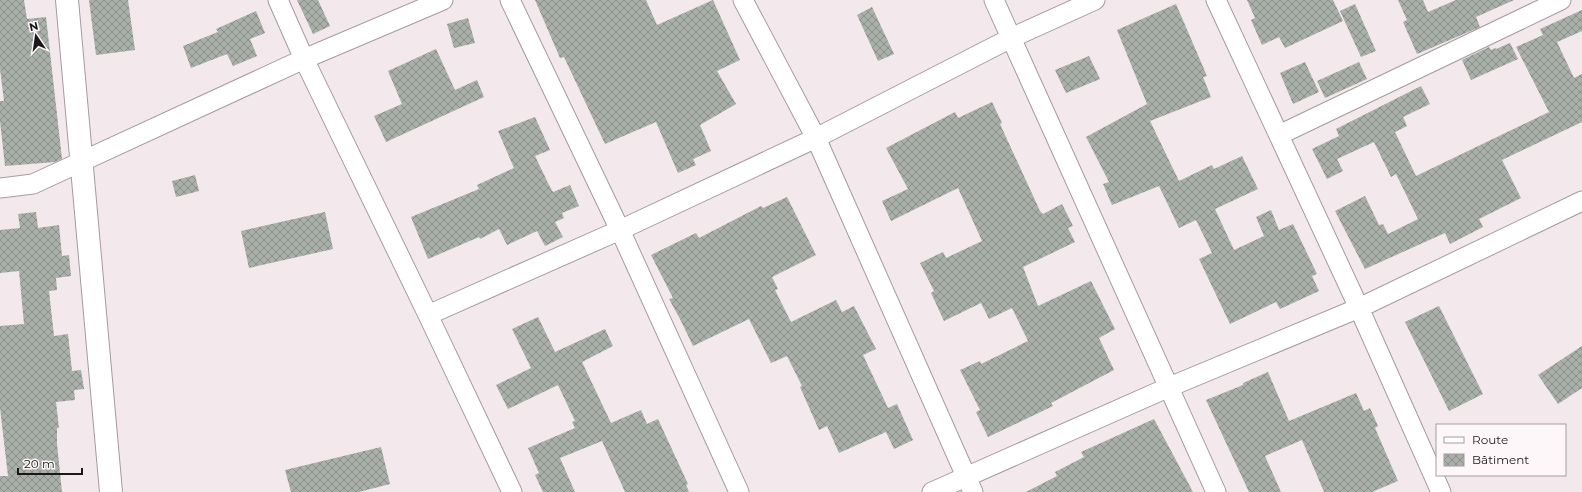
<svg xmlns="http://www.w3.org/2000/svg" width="1582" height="492" viewBox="0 0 1582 492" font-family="Montserrat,sans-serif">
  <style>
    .building { fill: url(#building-cross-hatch) }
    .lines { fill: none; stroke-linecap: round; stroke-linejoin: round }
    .minor-casing { stroke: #a59b9f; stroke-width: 21 }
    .tertiary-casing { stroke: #a59b9f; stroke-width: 24 }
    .minor { stroke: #fff; stroke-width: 19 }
    .tertiary { stroke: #fff; stroke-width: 22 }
  </style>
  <defs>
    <pattern id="building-cross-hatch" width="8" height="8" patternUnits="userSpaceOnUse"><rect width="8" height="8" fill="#a9b0a9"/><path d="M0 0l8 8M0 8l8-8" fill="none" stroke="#898e89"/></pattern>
  </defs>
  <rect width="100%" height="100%" fill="#f3e8ec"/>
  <!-- building -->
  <path class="building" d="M 0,0 L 24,0 L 27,19 L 46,17 L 62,159 L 55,162 L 5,166 L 0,121 L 0,101 L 4,101 L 0,69 Z
    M 89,0 L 128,0 L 135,50 L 96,55 Z
    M 297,0 L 318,0 L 330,26 L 313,34 Z
    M 535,0 L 646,0 L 657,25 L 713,0 L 740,60 L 717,71 L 736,104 L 700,125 L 711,151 L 693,159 L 696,165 L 678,173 L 656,122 L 605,144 L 564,57 L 560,58 Z
    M 1247,0 L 1333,0 L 1343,21 L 1285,48 L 1279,37 L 1262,45 L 1251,20 L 1255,18 Z
    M 1398,0 L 1423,0 L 1428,12 L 1456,0 L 1514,0 L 1476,17 L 1480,27 L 1417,54 L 1403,22 L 1407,20 Z
    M 1176,4 L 1207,76 L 1203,77 L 1211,97 L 1150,121 L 1179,181 L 1212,165 L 1214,169 L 1242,156 L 1258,189 L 1215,209 L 1234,250 L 1264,236 L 1256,217 L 1271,210 L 1279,230 L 1293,224 L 1317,274 L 1312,276 L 1319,291 L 1280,309 L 1276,302 L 1230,324 L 1199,259 L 1212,253 L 1196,220 L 1179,228 L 1159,186 L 1112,205 L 1103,184 L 1109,182 L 1086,137 L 1147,104 L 1117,30 Z
    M 1355,4 L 1376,51 L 1361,57 L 1340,11 Z
    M 872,7 L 894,54 L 878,61 L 857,15 Z
    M 1582,10 L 1582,31 L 1557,42 L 1574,78 L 1582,74 L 1582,122 L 1502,160 L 1521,198 L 1479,219 L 1483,227 L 1450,244 L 1445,233 L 1365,269 L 1335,211 L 1365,196 L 1379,225 L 1383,224 L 1388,234 L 1418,219 L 1396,174 L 1391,177 L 1374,142 L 1337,159 L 1343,171 L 1327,179 L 1312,149 L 1339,136 L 1336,129 L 1421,86 L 1430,104 L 1403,117 L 1407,126 L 1395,132 L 1416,176 L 1549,112 L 1516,47 L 1543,35 L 1540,29 Z
    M 256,11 L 265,33 L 250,39 L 257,56 L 233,66 L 227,54 L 191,68 L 183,46 L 218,32 L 216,29 Z
    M 468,18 L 475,43 L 454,48 L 447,24 Z
    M 1510,43 L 1518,59 L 1471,80 L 1462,60 L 1489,47 L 1491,50 L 1495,48 L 1496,49 Z
    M 436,49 L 455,90 L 477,80 L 484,97 L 386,142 L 374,116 L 402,104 L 388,71 Z
    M 1089,56 L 1100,79 L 1066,93 L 1055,70 Z
    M 1305,62 L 1319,92 L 1293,104 L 1280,73 Z
    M 1359,62 L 1367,79 L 1325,98 L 1317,81 Z
    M 992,102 L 1002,123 L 1000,124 L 1040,211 L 1043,214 L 1062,204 L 1073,226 L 1068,228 L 1075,242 L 1023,267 L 1038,306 L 1091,281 L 1115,329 L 1099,338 L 1114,370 L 1051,403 L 1053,406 L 988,437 L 976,412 L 980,410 L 960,370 L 980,361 L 981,364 L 1028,341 L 1012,308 L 989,319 L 981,303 L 944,321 L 931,293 L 934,291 L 920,263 L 943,252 L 946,258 L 982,241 L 958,188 L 891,221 L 882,201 L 908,189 L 886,148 L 955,112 L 958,118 Z
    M 535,117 L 550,150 L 535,156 L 549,185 L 553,192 L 570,185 L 579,206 L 562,213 L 564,218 L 555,222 L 563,237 L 545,246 L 537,231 L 507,245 L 499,229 L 480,239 L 479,237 L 428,259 L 411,217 L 479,189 L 477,185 L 514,168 L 498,131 Z
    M 195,175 L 199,191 L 176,197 L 172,181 Z
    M 787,197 L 816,255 L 772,277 L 778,289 L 775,290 L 791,322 L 836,300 L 842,312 L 854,306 L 876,349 L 863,355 L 888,408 L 897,404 L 913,440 L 894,449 L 886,432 L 839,453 L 827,426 L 819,430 L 800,387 L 802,386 L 787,356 L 771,363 L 749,319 L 693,346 L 680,319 L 669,299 L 673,298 L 651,255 L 696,233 L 699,238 L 761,206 L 763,208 Z
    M 36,212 L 38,228 L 59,225 L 62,256 L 69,255 L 71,276 L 56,278 L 57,290 L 49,291 L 54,336 L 68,334 L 72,371 L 81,370 L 84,389 L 74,390 L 75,400 L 56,402 L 59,428 L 57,428 L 57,444 L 62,492 L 0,492 L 0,476 L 8,476 L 0,408 L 0,326 L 24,324 L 19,271 L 0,273 L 0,230 L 20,228 L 18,214 Z
    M 325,212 L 333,249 L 249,268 L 241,231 Z
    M 1439,306 L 1483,394 L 1449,411 L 1405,322 Z
    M 538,317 L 555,352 L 605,329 L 613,346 L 582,362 L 611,423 L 641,410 L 647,424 L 658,419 L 688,484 L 686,485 L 689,492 L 625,492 L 602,441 L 560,458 L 575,492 L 543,492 L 535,475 L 539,473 L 528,448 L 575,428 L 572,422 L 575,421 L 558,385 L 508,409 L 496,385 L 531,368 L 512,329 Z
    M 1582,346 L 1582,388 L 1558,404 L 1538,375 Z
    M 1268,372 L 1289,421 L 1356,393 L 1364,411 L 1370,408 L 1378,426 L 1375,428 L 1398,481 L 1372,492 L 1324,492 L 1302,440 L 1265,456 L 1281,492 L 1249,492 L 1206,400 L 1243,385 L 1243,383 Z
    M 1154,419 L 1193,492 L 1026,492 L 1057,476 L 1055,472 L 1084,457 L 1081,452 Z
    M 381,447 L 390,484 L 359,492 L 291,492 L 285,470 Z"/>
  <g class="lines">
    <defs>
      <path id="minor" d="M 278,0 L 304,59 L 428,315 L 512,492
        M 510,0 L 620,230 L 739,492
        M 743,0 L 816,138 L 973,492
        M 994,0 L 1216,492
        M 1216,0 L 1359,308 L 1441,492
        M 1279,135 L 1561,0
        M 0,188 L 33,184 L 304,59 L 443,0
        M 428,315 L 620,230 L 816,138 L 1011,38 L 1095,0
        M 932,492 L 1167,388 L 1359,308 L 1582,201"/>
      <path id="tertiary" d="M 67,0 L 111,492"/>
    </defs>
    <!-- minor casing -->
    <use href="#minor" class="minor-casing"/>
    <!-- tertiary casing -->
    <use href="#tertiary" class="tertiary-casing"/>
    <!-- minor -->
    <use href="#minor" class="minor"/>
    <!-- tertiary -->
    <use href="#tertiary" class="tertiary"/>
  </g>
  <!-- legend -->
  <rect x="1436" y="424" width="130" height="52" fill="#fef7f9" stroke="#a49e9f"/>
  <rect x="1444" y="437" width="20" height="6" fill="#ffffff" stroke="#a49e9f"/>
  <text x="1472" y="444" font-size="12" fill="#1c1819">Route</text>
  <rect x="1444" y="454" width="20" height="12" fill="url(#building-cross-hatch)" stroke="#a49e9f"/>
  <text x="1472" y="464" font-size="12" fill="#1c1819">Bâtiment</text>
  <!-- north arrow -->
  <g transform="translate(36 36) rotate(347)" stroke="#fef7f9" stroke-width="3" paint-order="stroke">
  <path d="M0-3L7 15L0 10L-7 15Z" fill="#1c1819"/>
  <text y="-6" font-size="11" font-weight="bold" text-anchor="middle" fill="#1c1819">N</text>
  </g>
  <!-- scale -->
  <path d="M18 468v6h64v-6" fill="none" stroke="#1c1819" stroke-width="2"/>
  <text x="24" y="468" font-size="12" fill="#1c1819" stroke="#fef7f9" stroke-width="3" paint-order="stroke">20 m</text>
</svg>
